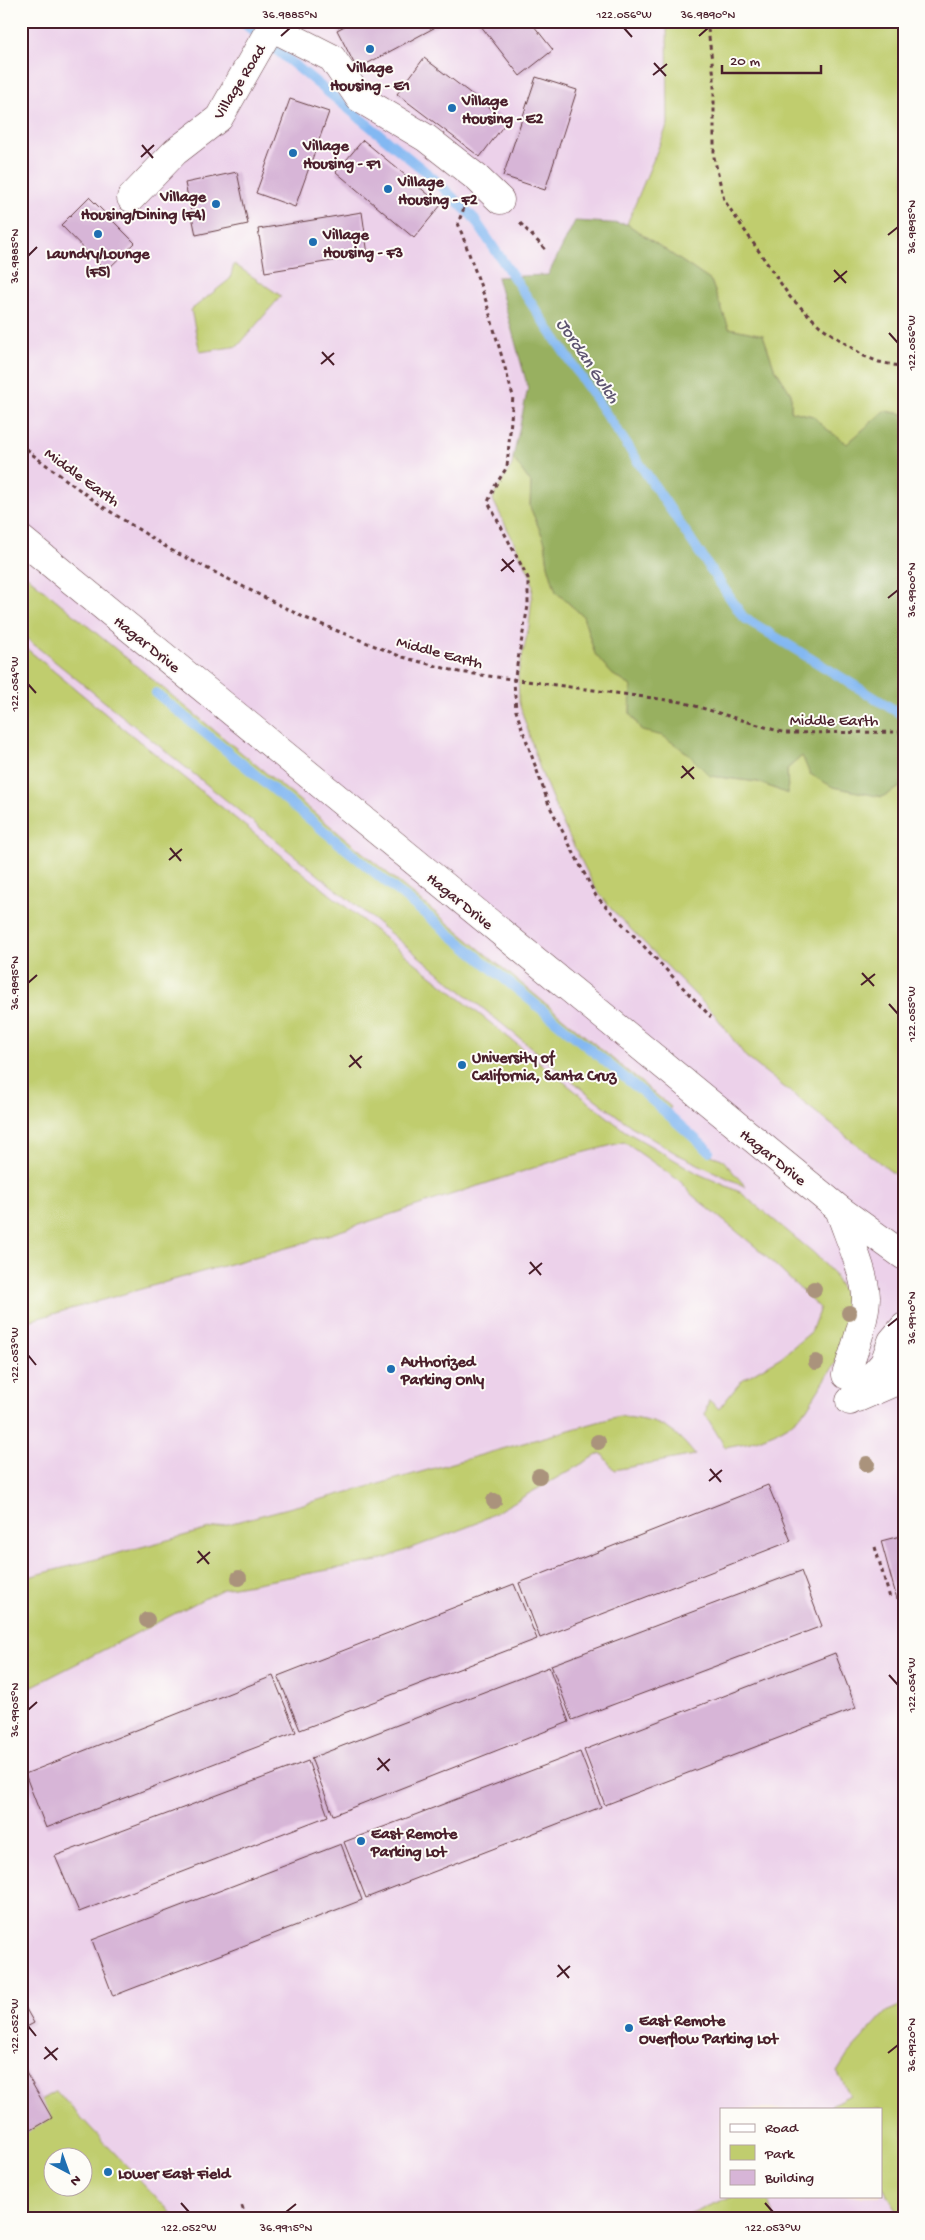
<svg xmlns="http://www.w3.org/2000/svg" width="925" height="2240" viewBox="0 0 925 2240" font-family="'Gochi Hand',sans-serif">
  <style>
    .built { fill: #ecd1ea; fill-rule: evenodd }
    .green { fill: #c0cd6e; stroke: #85764c; fill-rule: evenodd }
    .forest { fill: #98b061; stroke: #716846 }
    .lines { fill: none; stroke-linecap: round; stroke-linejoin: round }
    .stream { stroke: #83b8f2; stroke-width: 10 }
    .building { fill: #d7b5d7 }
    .minor-casing { stroke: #643c42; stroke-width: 29 }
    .secondary-casing { stroke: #643c42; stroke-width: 29 }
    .path { stroke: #643c42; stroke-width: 3; stroke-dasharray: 4 4; stroke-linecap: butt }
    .minor { stroke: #fff; stroke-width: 28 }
    .secondary { stroke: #fff; stroke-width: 28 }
    .tree { fill: #aa937c }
    .ticks { fill: none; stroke: #4a1f2b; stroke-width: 2 }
    .poi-dot { fill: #1f6fb2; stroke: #fdfcf7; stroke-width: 2 }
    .labels { text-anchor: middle; stroke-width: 4; stroke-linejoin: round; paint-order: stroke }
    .poi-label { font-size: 16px; font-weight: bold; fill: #4a1f2b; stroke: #fdfcf7; text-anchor: start }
    .street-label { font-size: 16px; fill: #4a1f2b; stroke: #fdfcf7 }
    .water-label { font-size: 18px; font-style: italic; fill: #5e5571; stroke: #fdfcf7 }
    .neatline { fill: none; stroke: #4a1f2b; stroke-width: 2 }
    .ticks-label { font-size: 12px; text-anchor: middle; fill: #4a1f2b }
  </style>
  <rect width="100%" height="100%" fill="#fdfcf7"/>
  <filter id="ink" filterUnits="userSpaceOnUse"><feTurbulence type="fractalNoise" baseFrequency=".02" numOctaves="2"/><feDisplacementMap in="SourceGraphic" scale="10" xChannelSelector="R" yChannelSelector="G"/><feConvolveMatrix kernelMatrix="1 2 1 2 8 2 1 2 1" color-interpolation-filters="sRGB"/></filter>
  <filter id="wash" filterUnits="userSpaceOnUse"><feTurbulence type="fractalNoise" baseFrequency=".0096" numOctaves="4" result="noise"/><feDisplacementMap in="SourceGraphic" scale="20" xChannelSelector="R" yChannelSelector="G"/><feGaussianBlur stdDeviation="1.12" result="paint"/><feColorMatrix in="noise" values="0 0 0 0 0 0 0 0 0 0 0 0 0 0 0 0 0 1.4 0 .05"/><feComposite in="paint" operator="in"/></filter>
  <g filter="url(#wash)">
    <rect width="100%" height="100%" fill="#f4e1c7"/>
    <!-- built -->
    <path class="built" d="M 21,21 L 904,21 L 904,2219 L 21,2219 ZM 721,2109 L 881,2109 L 881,2196 L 721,2196 ZM 52,2158 L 82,2158 L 82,2188 L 52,2188 Z"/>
    <!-- green -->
    <path class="green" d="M 667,21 L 904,21 L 904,414 L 884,411 L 847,444 L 824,427 L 813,416 L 791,411 L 791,394 L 774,367 L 763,335 L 729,328 L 711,281 L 627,224 L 668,124 Z
      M 234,264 L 281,296 L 238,346 L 200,352 L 191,310 L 230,279 Z
      M 513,458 L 531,483 L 530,507 L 545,542 L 548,565 L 556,592 L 583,616 L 595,654 L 612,674 L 631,686 L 630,713 L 642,731 L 663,735 L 686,752 L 710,776 L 758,782 L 788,794 L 787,769 L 802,756 L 904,785 L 904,1182 L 746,1057 L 715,1015 L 612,910 L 595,888 L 560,818 L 540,769 L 519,703 L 518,674 L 529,626 L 533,586 L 531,576 L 493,500 L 494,495 L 512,465 Z
      M 21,571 L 671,1107 L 665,1115 L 705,1153 L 722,1159 L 746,1187 L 677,1154 L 631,1126 L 591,1096 L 21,634 Z
      M 21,644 L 113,720 L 625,1131 L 699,1174 L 740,1192 L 814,1253 L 832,1272 L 849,1302 L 849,1327 L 842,1353 L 806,1410 L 790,1424 L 774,1433 L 751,1442 L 725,1447 L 705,1414 L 709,1400 L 719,1409 L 742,1380 L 781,1357 L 811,1332 L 820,1308 L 757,1248 L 692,1195 L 681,1182 L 624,1142 L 567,1157 L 297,1245 L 21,1323 Z
      M 619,1416 C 657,1421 671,1424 695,1455 L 614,1470 L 601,1453 L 475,1524 L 378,1561 L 223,1589 L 21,1692 L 21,1579 L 375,1485 Z
      M 904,2004 L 904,2219 L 903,2219 L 881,2185 L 881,2109 L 834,2109 L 831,2105 L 850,2095 L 837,2072 L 851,2050 L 886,2012 Z
      M 56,2091 L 177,2219 L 21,2219 L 21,2111 ZM 52,2158 L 82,2158 L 82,2188 L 52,2188 Z
      M 732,2196 L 767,2196 L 775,2219 L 677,2219 Z"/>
    <!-- forest -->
    <path class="forest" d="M 575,221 L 627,224 L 711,281 L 729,328 L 763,335 L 774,367 L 791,394 L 791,411 L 813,416 L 824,427 L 847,444 L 884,411 L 904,414 L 904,785 L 882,797 L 833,787 L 810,774 L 802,756 L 787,769 L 788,794 L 758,782 L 710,776 L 686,752 L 663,736 L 642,731 L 630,713 L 631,686 L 612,674 L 595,654 L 583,616 L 556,592 L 548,565 L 545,542 L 530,507 L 531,483 L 513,458 L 528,388 L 497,277 L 548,275 Z"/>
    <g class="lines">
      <!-- stream -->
      <path class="stream" d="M 241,21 L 432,177 L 473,217 L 743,617 L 904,716
        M 156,693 L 646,1095 L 709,1151"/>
    </g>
    <g id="blocks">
      <!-- building -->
      <path class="building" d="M 354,21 L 447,21 L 357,69 L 337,30 Z
        M 477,21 L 530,21 L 553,50 L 520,76 Z
        M 424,58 L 507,121 L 480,157 L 397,94 Z
        M 536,77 L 577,90 L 545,190 L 503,176 Z
        M 290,99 L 329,112 L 295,207 L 256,193 Z
        M 363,140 L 441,205 L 414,238 L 336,172 Z
        M 237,172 L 248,224 L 196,235 L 185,183 Z
        M 89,197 L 135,243 L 106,271 L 61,225 Z
        M 362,212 L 368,255 L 265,272 L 258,229 Z
        M 768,1485 L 791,1541 L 540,1638 L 519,1583 Z
        M 904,1535 L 904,1597 L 897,1599 L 881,1541 Z
        M 801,1571 L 822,1626 L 572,1720 L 551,1665 Z
        M 514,1584 L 537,1639 L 300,1730 L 278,1676 Z
        M 835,1653 L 856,1708 L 605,1805 L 584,1750 Z
        M 549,1667 L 569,1722 L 333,1815 L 311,1758 Z
        M 273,1676 L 296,1732 L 46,1828 L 25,1774 Z
        M 580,1752 L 601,1807 L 366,1898 L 344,1842 Z
        M 308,1761 L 328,1816 L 79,1912 L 55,1856 Z
        M 341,1844 L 362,1900 L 113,1996 L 92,1940 Z
        M 21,2000 L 34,2023 L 21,2030 Z
        M 21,2064 L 52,2118 L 21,2136 Z"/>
    </g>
  </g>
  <g filter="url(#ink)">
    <use href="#blocks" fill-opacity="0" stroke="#643c42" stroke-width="1"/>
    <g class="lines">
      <defs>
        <path id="minor" d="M 271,27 L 332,58 L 359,98 L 426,138 L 477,178 L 500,200
          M 131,198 L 175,152 L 219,118 L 271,27 L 271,21"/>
        <path id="secondary" d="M 21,539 L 839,1209 L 904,1256
          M 839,1209 C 847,1234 865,1272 866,1297 C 866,1319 853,1354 846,1375
          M 858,1398 L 904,1378
          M 850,1401 L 884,1363 L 892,1341 L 904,1327"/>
      </defs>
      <!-- minor casing -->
      <use href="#minor" class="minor-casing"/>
      <!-- secondary casing -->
      <use href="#secondary" class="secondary-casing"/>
      <!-- path -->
      <path class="path" d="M 707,21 L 714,77 L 714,157 L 724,200 L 790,297 L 820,326 L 864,356 L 879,362 L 904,367
        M 464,208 L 458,223 L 486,301 L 513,396 L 507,467 L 495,486 L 488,502 L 528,578 L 528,606 L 514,681 L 516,711 L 549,805 L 596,896 L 711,1017
        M 520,223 L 547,251
        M 21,443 L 33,455 L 100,505 L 171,550 L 303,617 L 402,657 L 459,672 L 682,702 L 785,733 L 904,732
        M 875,1547 L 890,1598
        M 900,1633 L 904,1648
        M 242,2206 L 246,2219"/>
      <!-- minor -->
      <use href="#minor" class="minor"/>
      <!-- secondary -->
      <use href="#secondary" class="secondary"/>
    </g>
    <!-- trees -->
    <g class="tree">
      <circle cx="814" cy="1289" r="8"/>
      <circle cx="849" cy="1313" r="8"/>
      <circle cx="816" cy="1362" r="8"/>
      <circle cx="598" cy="1442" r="8"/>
      <circle cx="867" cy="1464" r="8"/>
      <circle cx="539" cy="1476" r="8"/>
      <circle cx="494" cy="1501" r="8"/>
      <circle cx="239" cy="1578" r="8"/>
      <circle cx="147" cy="1620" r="8"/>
    </g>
  </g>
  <!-- ticks -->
  <path class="ticks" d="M 624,28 L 632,37M 281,36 L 290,28M 699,36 L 708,28M 654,63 L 666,76M 653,75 L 667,64M 142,145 L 153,158M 141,157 L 154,145M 888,235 L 898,227M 28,256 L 37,247M 834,270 L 846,283M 834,282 L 847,271M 889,333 L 898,343M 322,352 L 334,365M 321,364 L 334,353M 502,559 L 514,572M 501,571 L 514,560M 888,598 L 898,590M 28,684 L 36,693M 682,766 L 694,779M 681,778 L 694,767M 170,848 L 181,861M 169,860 L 182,849M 862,973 L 874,986M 28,983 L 37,975M 861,985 L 875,974M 889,1004 L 898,1014M 350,1055 L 361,1068M 349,1067 L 362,1056M 530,1262 L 541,1275M 529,1274 L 542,1263M 888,1326 L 898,1318M 28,1355 L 36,1365M 710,1469 L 721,1482M 709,1481 L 722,1470M 198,1551 L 209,1564M 197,1563 L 210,1552M 889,1675 L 898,1685M 28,1710 L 37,1702M 378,1758 L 389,1771M 377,1770 L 390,1759M 558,1965 L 569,1978M 557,1977 L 570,1966M 28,2026 L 36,2036M 45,2047 L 57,2060M 888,2053 L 898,2045M 44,2059 L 58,2048M 181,2203 L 189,2212M 765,2203 L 773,2212M 286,2212 L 296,2204"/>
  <!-- markers -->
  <g class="poi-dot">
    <circle cx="370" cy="49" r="5"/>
    <circle cx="452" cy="108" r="5"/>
    <circle cx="293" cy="153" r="5"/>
    <circle cx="388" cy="189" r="5"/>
    <circle cx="216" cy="204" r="5"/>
    <circle cx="98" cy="234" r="5"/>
    <circle cx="313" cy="242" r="5"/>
    <circle cx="462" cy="1065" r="5"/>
    <circle cx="391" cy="1369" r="5"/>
    <circle cx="361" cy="1841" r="5"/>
    <circle cx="629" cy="2028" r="5"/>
    <circle cx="108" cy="2172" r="5"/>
  </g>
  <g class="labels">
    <!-- poi labels -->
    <g class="poi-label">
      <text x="370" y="72" text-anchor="middle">Village<tspan x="370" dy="18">Housing - E1</tspan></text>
      <text x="462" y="105">Village<tspan x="462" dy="18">Housing - E2</tspan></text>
      <text x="303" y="150">Village<tspan x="303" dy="18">Housing - F1</tspan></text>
      <text x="398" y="186">Village<tspan x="398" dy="18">Housing - F2</tspan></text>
      <text x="206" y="201" text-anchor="end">Village<tspan x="206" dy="18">Housing/Dining (F4)</tspan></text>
      <text x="323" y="239">Village<tspan x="323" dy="18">Housing - F3</tspan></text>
      <text x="98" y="258" text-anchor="middle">Laundry/Lounge<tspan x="98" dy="18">(F5)</tspan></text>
      <text x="472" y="1062">University of<tspan x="472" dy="18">California, Santa Cruz</tspan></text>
      <text x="401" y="1366">Authorized<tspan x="401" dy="18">Parking Only</tspan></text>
      <text x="371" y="1838">East Remote<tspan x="371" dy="18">Parking Lot</tspan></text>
      <text x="639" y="2025">East Remote<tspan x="639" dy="18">Overflow Parking Lot</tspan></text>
      <text x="118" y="2178">Lower East Field</text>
    </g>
    <!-- street labels -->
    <g class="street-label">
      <text transform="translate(238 81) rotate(-58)" y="6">Village Road</text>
      <text transform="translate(83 476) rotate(36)" y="6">Middle Earth</text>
      <text transform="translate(148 643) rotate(39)" y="6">Hagar Drive</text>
      <text transform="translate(440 651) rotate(15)" y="6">Middle Earth</text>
      <text x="834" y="725">Middle Earth</text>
      <text transform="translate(461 900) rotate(39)" y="6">Hagar Drive</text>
      <text transform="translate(774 1156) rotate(39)" y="6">Hagar Drive</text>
    </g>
    <!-- water labels -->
    <g class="water-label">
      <text transform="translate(589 360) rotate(56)" y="6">Jordan Gulch</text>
    </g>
  </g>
  <!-- margin -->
  <rect width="925" height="2240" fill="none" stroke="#fdfcf7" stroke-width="55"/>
  <!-- legend -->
  <rect x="720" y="2108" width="162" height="90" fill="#fdfcf7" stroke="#b5a4a5"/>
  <rect x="730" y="2124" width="25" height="8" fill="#ffffff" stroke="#b5a4a5"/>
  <text x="765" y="2132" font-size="15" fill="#4a1f2b">Road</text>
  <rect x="730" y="2145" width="25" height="15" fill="#c0cd6e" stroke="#b5a4a5"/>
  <text x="765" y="2158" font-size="15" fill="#4a1f2b">Park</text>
  <rect x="730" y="2170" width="25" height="15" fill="#d7b5d7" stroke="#b5a4a5"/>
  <text x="765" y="2182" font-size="15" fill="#4a1f2b">Building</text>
  <!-- north arrow -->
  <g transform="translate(68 2172) rotate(139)"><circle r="24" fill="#fdfcf7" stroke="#b5a4a5"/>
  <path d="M0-4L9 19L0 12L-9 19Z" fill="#1f6fb2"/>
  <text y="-8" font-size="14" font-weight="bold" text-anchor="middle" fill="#4a1f2b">N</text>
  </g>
  <!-- scale -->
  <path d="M722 65v8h99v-8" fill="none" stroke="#4a1f2b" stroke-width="2.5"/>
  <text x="730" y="65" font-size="15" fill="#4a1f2b" stroke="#fdfcf7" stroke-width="4" paint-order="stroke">20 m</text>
  <rect x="28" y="28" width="870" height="2184" class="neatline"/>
  <g class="ticks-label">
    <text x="290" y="18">36.9885°N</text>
    <text x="624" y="18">122.056°W</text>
    <text x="708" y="18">36.9890°N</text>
    <text transform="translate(911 227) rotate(-90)" y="4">36.9895°N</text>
    <text transform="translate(14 256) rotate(-90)" y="4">36.9885°N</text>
    <text transform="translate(911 343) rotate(-90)" y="4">122.056°W</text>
    <text transform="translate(911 590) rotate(-90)" y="4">36.9900°N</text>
    <text transform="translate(14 684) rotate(-90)" y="4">122.054°W</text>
    <text transform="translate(14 983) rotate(-90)" y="4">36.9895°N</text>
    <text transform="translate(911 1014) rotate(-90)" y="4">122.055°W</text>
    <text transform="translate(911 1318) rotate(-90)" y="4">36.9910°N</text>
    <text transform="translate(14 1355) rotate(-90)" y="4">122.053°W</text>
    <text transform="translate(911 1685) rotate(-90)" y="4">122.054°W</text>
    <text transform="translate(14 1710) rotate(-90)" y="4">36.9905°N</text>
    <text transform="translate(14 2026) rotate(-90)" y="4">122.052°W</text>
    <text transform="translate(911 2045) rotate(-90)" y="4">36.9920°N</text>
    <text x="189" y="2231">122.052°W</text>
    <text x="286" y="2231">36.9915°N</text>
    <text x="773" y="2231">122.053°W</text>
  </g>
</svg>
